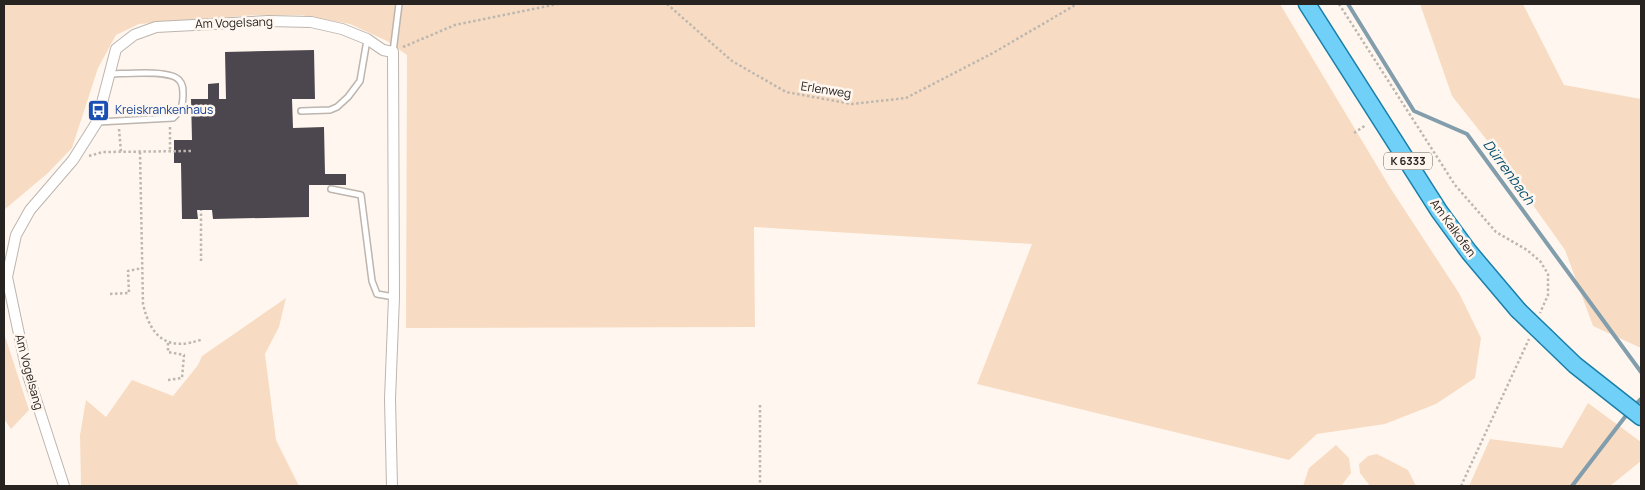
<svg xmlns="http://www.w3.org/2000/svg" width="1645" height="490" viewBox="0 0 1645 490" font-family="Manrope,sans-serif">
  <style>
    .green { fill: #f7dcc3 }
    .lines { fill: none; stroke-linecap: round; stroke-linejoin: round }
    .stream { stroke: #829dac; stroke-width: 4 }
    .building { fill: #4c474e }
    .service-casing { stroke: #bdb5ae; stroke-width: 8 }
    .minor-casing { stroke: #bdb5ae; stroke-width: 12 }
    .primary-casing { stroke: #197fa8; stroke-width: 19 }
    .path { stroke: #bdb7b0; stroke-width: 2.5; stroke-dasharray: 2.5 2.5; stroke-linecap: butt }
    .service { stroke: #fff; stroke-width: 5 }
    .minor { stroke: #fff; stroke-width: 10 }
    .primary { stroke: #71d0f7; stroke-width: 16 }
    .primary-bridge-casing { stroke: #197fa8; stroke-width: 19; stroke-linecap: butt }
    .primary-bridge { stroke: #71d0f7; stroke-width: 16 }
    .labels { text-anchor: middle; stroke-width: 5; stroke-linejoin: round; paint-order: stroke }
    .shield { fill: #fff7ef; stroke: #67635e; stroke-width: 1 }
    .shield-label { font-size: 11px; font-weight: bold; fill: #262320 }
    .street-label { font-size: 12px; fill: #262320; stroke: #fff7ef }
    .transit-label { font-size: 12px; fill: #164399; stroke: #fff7ef; text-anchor: start }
    .water-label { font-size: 14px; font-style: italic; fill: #085070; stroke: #fff7ef }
  </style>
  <rect width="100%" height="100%" fill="#fff7ef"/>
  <!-- green -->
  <path class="green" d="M 4,4 L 1280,4 L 1391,189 L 1459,293 L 1481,338 L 1475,378 L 1436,404 L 1385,424 L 1317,434 L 1289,460 L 977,384 L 1032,244 L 754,227 L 755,327 L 406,328 L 407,55 L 387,41 L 350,24 L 302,15 L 256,15 L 139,24 L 116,35 L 98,68 L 72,148 L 48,173 L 4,210 Z
    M 1420,4 L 1523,4 L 1564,85 L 1641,99 L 1641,348 L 1593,326 L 1565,250 L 1486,139 L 1452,96 Z
    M 286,298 L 279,327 L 265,354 L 276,440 L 299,486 L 81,486 L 80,435 L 86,400 L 106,417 L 132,380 L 173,396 L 198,365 L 202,356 Z
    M 4,333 L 29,410 L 11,429 L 4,419 Z
    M 1588,403 L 1641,442 L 1641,461 L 1610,486 L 1469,486 L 1490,439 L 1562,448 Z
    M 1336,445 L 1349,458 L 1351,473 L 1341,486 L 1303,486 L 1309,468 Z
    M 1377,454 L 1408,470 L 1416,486 L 1370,486 L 1360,473 L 1359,464 L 1368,456 Z"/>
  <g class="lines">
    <!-- stream -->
    <path class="stream" d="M 1348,4 L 1414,111 L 1467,134 L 1641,372
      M 1634,406 L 1641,399
      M 1572,486 L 1628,413"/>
  </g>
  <!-- building -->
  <path class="building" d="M 314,50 L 315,99 L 292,99 L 293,128 L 324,127 L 325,174 L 346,174 L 346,185 L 309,185 L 309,217 L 213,219 L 212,210 L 197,210 L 198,219 L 182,219 L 181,163 L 174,163 L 174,140 L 192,140 L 191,99 L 208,99 L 208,84 L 219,83 L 219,99 L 226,99 L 225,52 Z"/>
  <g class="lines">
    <defs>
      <path id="service" d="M 393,52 L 399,4
        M 301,111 L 330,110 L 337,107 L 348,97 L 360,81 L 367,40
        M 98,122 L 173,118 C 181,111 183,106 183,94 C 183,89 183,84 179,80 C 170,69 123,74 109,74
        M 331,189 L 361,195 L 372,281 L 377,294 L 394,297"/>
      <path id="minor" d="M 64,486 L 27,372 L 7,277 L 16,235 L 30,210 L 73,160 L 97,122 L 116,49 L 134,35 L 156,27 L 268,21 L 311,22 L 342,29 L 367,39 L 383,50 L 393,52 L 394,297 L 390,399 L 392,486"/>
      <path id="primary" d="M 1307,4 L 1439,211 L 1469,252 L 1518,310
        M 1546,337 L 1575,365 L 1641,417"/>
    </defs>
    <!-- service casing -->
    <use href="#service" class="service-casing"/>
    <!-- minor casing -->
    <use href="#minor" class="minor-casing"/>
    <!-- primary casing -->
    <use href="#primary" class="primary-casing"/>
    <!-- path -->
    <path class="path" d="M 667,4 L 732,61 L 786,92 L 852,104 L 906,98 L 993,53 L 1077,4
      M 1339,4 L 1455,185 L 1496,232 L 1527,250 L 1540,261 L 1548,274 L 1548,295 L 1540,313
      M 403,47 L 455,25 L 558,4
      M 170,127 L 170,151
      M 119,129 L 121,152
      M 1354,133 L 1366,125
      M 140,152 L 143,304 C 151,338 168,352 203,339
      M 89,156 L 103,152 L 192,151
      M 201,261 L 201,210
      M 110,294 L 129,293 L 128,271 L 142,268
      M 168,380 L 182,378 L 184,355 L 168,352 L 168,341
      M 760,405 L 760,486
      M 1461,486 L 1529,339"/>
    <!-- service -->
    <use href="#service" class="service"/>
    <!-- minor -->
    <use href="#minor" class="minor"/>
    <!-- primary -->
    <use href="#primary" class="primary"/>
    <defs>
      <path id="primary-bridge" d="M 1518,310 L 1546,337"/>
    </defs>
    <!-- primary-bridge casing -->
    <use href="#primary-bridge" class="primary-bridge-casing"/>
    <!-- primary-bridge -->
    <use href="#primary-bridge" class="primary-bridge"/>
  </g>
  <!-- icons -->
  <defs>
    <symbol id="bus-square" viewBox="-11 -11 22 22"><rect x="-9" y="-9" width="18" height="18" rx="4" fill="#1a4fb4" stroke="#fff7ef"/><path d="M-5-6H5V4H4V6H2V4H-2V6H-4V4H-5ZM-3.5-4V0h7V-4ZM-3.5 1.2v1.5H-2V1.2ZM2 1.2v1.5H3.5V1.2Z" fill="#fff"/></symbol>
  </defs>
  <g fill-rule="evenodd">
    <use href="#bus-square" x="86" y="98" width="25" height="25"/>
  </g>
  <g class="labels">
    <!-- shield labels -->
    <rect class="shield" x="1384" y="152.5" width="48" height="17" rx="4"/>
    <g class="shield-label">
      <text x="1408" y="165">K 6333</text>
    </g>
    <!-- street labels -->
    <g class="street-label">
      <text transform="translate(234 23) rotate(-2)" y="4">Am Vogelsang</text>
      <text transform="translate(826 90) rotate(9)" y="4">Erlenweg</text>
      <text transform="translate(1453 228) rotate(54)" y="4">Am Kalkofen</text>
      <text transform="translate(29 372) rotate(75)" y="4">Am Vogelsang</text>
    </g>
    <!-- transit labels -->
    <g class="transit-label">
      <text x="115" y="114">Kreiskrankenhaus</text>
    </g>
    <!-- water labels -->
    <g class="water-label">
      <text transform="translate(1509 172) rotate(54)" y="5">Dürrenbach</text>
    </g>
  </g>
  <!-- border -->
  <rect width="1645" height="490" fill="none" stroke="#262320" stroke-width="10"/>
</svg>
